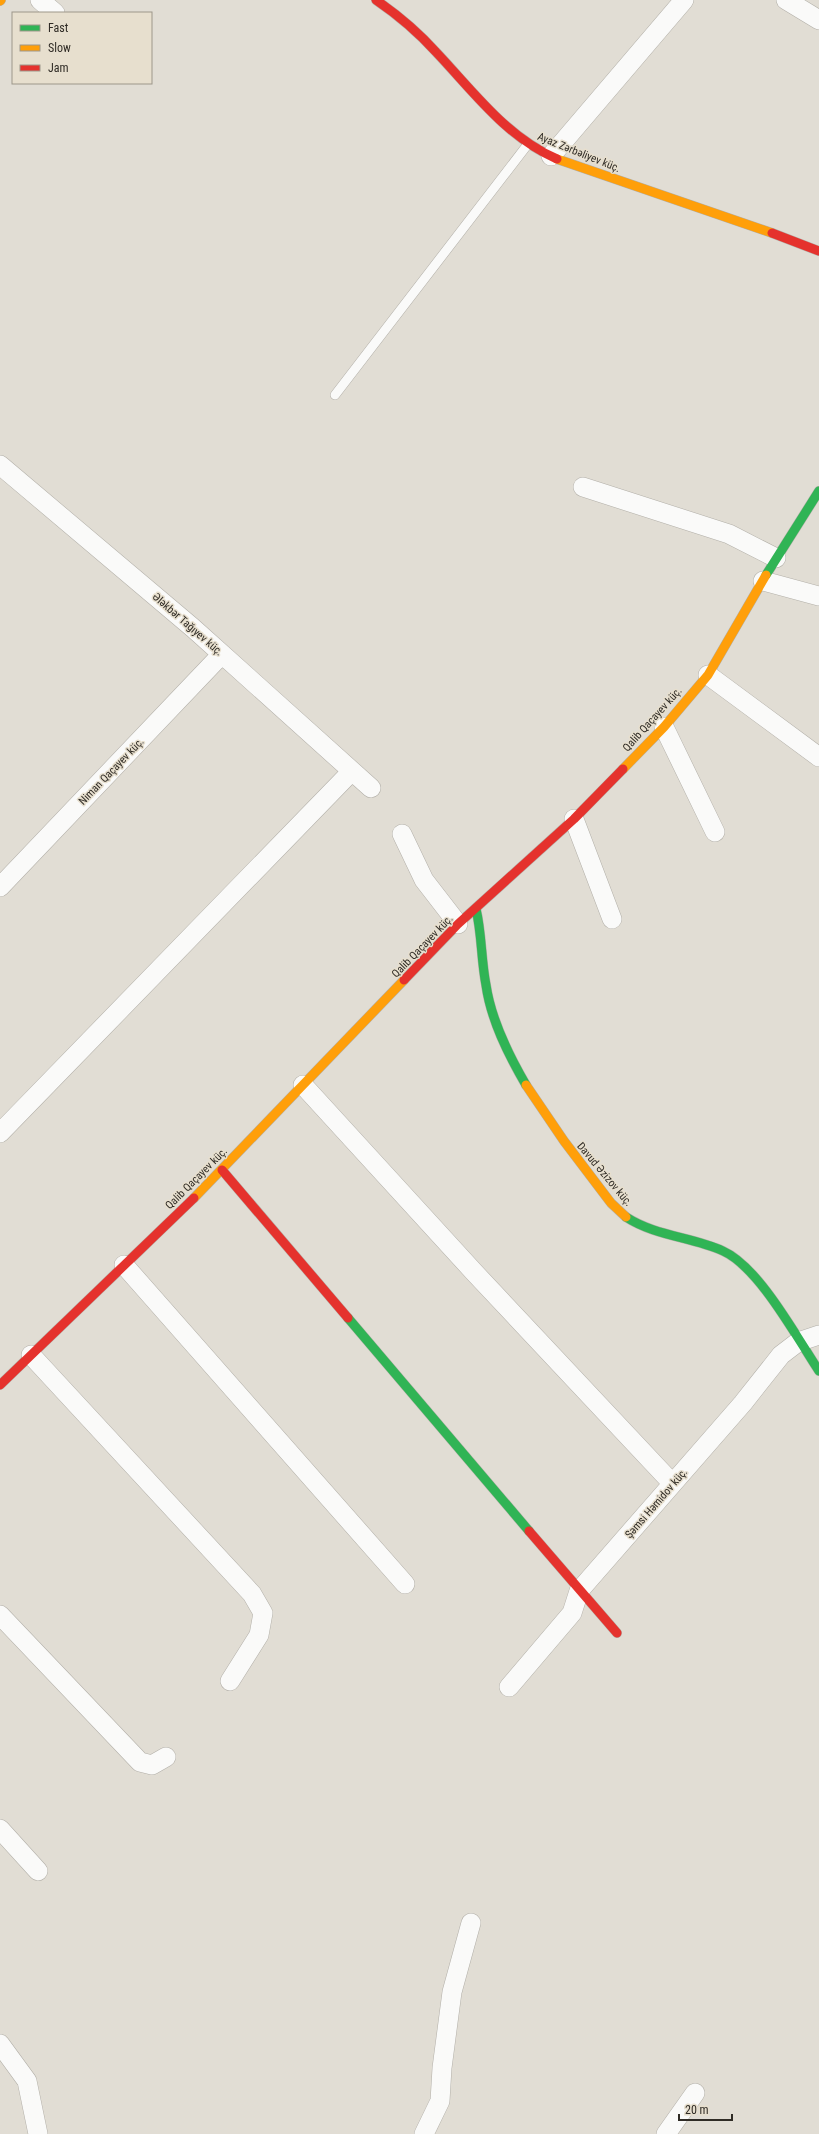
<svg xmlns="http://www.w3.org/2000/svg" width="819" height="2134" viewBox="0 0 819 2134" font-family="'Roboto Condensed',sans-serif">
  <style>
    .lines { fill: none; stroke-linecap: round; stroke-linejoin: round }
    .lane-casing { stroke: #b2afa8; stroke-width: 10 }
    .street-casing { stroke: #b2afa8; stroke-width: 20 }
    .fast-casing { stroke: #b2afa8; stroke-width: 10 }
    .slow-casing { stroke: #b2afa8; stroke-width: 10 }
    .jam-casing { stroke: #b2afa8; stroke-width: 10 }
    .lane { stroke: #fafaf9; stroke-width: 9 }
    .street { stroke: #fafaf9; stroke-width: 19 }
    .fast { stroke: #30b455; stroke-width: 9 }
    .slow { stroke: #ff9f0a; stroke-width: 9 }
    .jam { stroke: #e5322d; stroke-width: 9 }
    .labels { text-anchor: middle; stroke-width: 3; stroke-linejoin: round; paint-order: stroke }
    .street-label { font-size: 11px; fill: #2f2b25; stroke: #e7dfce }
  </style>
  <rect width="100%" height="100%" fill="#e1ddd4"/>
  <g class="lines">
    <!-- lane casing -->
    <g class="lane-casing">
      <path id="lane" d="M335,395L528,144"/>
    </g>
    <!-- street casing -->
    <g class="street-casing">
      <path id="street" d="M40,0L55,13
        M786,0L819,20
        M551,156L684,0
        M0,465L193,628L371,788
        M583,487L729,534L776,558
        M763,581L819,596
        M708,675L819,757
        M664,727L715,832
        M574,819L612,919
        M402,834L424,880L458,924
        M0,887L222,654
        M303,1085L473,1271L672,1483
        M0,1133L352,771
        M124,1265L405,1584
        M31,1355L252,1594L263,1613L259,1635L230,1681
        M0,1615L140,1762L152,1765L166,1757
        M509,1687L572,1613L579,1591L743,1403L781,1355L798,1342L819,1335
        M0,1829L38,1871
        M0,2044L27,2081L38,2134
        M424,2134L440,2101L442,2068L452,1992L471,1923
        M666,2134L695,2093"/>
    </g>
    <!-- fast casing -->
    <g class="fast-casing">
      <path id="fast" d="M766,575L819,491
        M476,909C482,934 481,960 486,985C491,1020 508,1054 526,1085
        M626,1217C655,1236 692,1237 723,1251C759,1267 797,1338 819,1371
        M348,1318L529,1531"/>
    </g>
    <!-- slow casing -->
    <g class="slow-casing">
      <path id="slow" d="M0,1L1,0
        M557,159L772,233
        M623,769L664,727L708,675L766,575
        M526,1085L564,1141L611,1203L626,1217
        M194,1198L404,980"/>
    </g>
    <!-- jam casing -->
    <g class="jam-casing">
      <path id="jam" d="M376,0C398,15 418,32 436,52C473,91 506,137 557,159
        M772,233L819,251
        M404,980L458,924L574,819L623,769
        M222,1170L348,1318
        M0,1385L194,1198
        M529,1531L617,1633"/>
    </g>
    <!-- lane -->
    <use href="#lane" class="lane"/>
    <!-- street -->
    <use href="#street" class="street"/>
    <!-- fast -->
    <use href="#fast" class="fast"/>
    <!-- slow -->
    <use href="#slow" class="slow"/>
    <!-- jam -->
    <use href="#jam" class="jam"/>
  </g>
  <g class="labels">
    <!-- street labels -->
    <g class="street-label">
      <text transform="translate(579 152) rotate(22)" y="4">Ayaz Zərbəliyev küç.</text>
      <text transform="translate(188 624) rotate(41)" y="4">Ələkbər Tağıyev küç.</text>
      <text transform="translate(652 719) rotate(-48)" y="4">Qalib Qaçayev küç.</text>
      <text transform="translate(111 771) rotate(-46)" y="4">Niman Qaçayev küç.</text>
      <text transform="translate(422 946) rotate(-46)" y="4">Qalib Qaçayev küç.</text>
      <text transform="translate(605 1174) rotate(50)" y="4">Davud Əzizov küç.</text>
      <text transform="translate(196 1178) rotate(-45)" y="4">Qalib Qaçayev küç.</text>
      <text transform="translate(656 1503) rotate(-49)" y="4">Şəmsi Həmidov küç.</text>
    </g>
  </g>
  <!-- legend -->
  <rect x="12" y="12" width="140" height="72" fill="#e7dfce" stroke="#9d978a"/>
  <rect x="20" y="25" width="20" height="6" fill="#30b455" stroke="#9d978a"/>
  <text x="48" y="32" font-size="12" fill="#2f2b25">Fast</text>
  <rect x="20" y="45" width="20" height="6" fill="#ff9f0a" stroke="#9d978a"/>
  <text x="48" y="52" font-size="12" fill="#2f2b25">Slow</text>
  <rect x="20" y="65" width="20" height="6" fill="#e5322d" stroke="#9d978a"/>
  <text x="48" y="72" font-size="12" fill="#2f2b25">Jam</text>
  <!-- scale -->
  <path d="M679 2114v6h53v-6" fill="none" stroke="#2f2b25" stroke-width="2"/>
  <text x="685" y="2114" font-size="12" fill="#2f2b25" stroke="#e7dfce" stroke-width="3" paint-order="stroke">20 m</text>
</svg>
